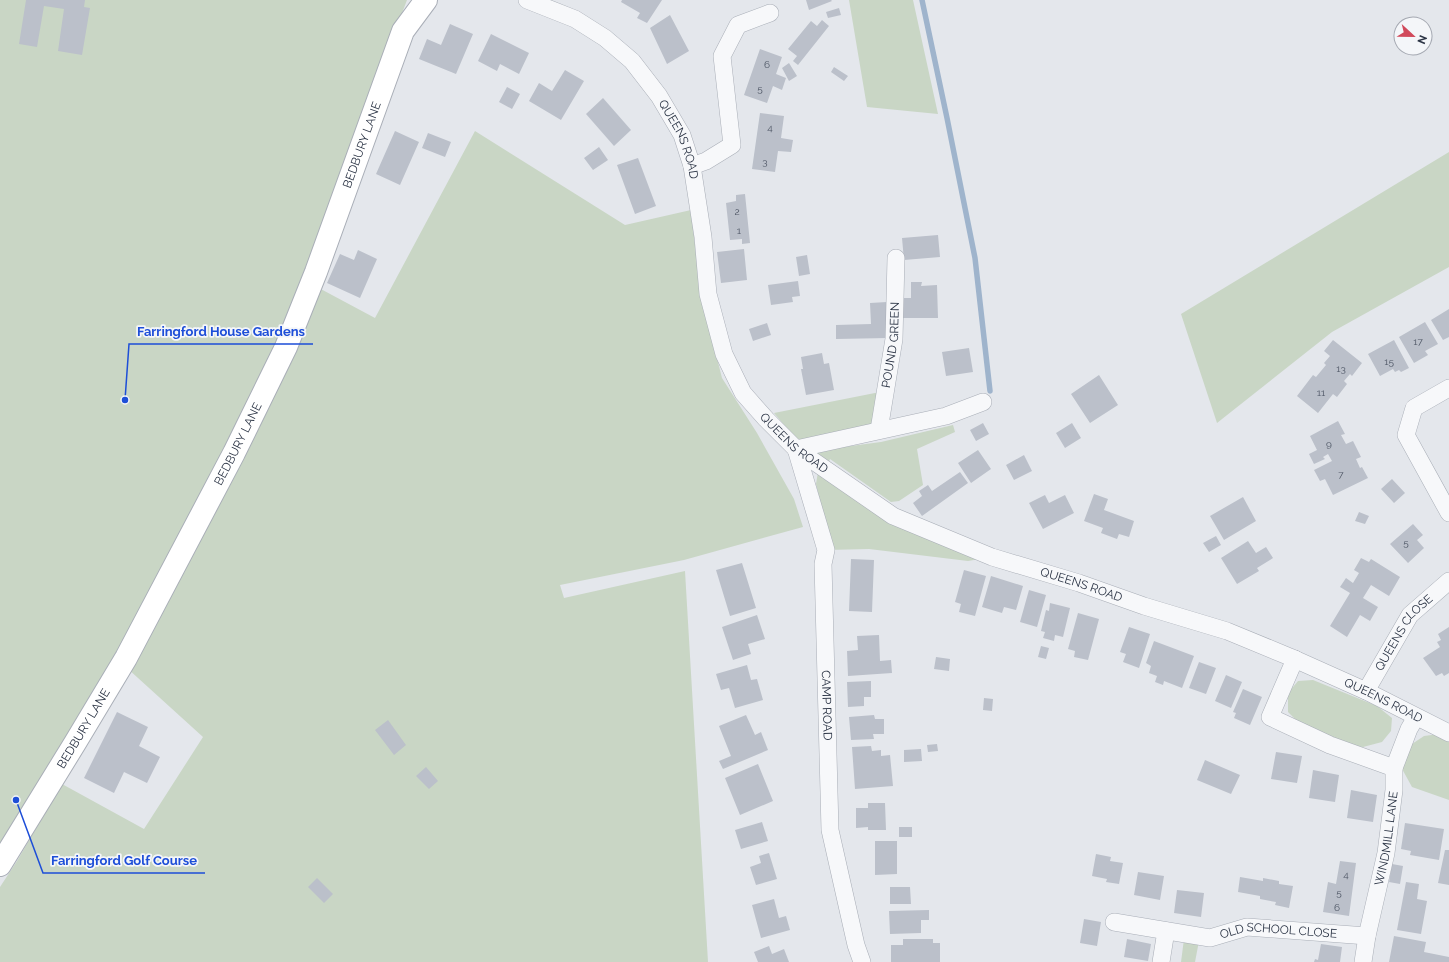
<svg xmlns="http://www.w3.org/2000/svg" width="1449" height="962" viewBox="0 0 1449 962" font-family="Raleway,sans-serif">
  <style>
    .green { fill: #c9d6c5 }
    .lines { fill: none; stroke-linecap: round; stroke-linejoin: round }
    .stream { stroke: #9fb4cc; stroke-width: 5.5 }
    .building { fill: #bbc0ca }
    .street-casing { stroke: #a9aeb7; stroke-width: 18 }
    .secondary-casing { stroke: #a9aeb7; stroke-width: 24 }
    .street { stroke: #f7f8fa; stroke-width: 17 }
    .secondary { stroke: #fff; stroke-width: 22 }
    .labels { text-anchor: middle; stroke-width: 3.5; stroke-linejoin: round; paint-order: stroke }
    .number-label { font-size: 10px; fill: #4f5766 }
    .street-label { font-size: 12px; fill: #2b3445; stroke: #f4f6f9 }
    .leader { fill: none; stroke: #1d4ed8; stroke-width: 1.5 }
    .callout-dot { fill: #1d4ed8; stroke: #f4f6f9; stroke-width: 1.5 }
    .callout-label { font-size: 13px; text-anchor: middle; font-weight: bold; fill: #1d4ed8; stroke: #f4f6f9; stroke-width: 3.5; stroke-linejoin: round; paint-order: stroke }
  </style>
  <rect width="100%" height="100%" fill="#e4e7ec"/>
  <!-- green -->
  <path class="green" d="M0,0H407L301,280L280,343L121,654L0,852Z
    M849,0H913L938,114L867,107Z
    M475,131L625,225L691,210L701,295L722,378L757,433L794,499L803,527L684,560L560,585L564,598L685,571L708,962H0V887L17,861L62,784L144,829L203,737L127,668L317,287L375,318Z
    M1449,152V267L1332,332L1217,423L1181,314Z
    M880,392L877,423L836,448L881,442L953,425L955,432L917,449L923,485L899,501L891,502L830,459L822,478L831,480L992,557L968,561L869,549L826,550L829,538L816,484L819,466L774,413Z
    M1313,680L1377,706L1392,718L1391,731L1382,742L1363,747L1340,744L1304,728L1288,712V693L1298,681Z
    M1439,734L1449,739V800L1412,787L1401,767L1406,748L1424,736Z
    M1184,939L1199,941L1195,962H1181Z"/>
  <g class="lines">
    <!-- stream -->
    <path class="stream" d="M922,0L947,118L975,258L990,391"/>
  </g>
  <!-- building -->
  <path class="building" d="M26,0H85L84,7L90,8L82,55L58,51L64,9L44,6L37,47L19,44Z
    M622,0H662L647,23L637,18L640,13L621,2Z
    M806,0H831L832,1L809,10Z
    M839,8L841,15L828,18L826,12Z
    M670,15L689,51L667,64L650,28Z
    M822,20L829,26L798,65L793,61L797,56L788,49L811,21L817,26Z
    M450,24L473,34L456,74L419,59L427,39L441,45Z
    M491,34L529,53L519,74L500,64L497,71L478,61Z
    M760,49L782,57L776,74L786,78L782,90L773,86L767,103L744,95Z
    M789,63L797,76L789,81L782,68Z
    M834,67L848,76L844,81L831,72Z
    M565,70L584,81L561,120L529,101L539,83L552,91Z
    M507,87L520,94L512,109L499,102Z
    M603,98L631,130L614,146L586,114Z
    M760,113L784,116L781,138L793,140L791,152L778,151L775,172L752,169Z
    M395,131L419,142L400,185L376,174Z
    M428,133L451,142L445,157L422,148Z
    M599,147L608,160L593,170L584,158Z
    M638,158L656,206L635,214L617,165Z
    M745,194L750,243L742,244V239L730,240L726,203L736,201V195Z
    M938,235L940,257L904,260L902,238Z
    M744,249L747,280L721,283L717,252Z
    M358,250L377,259L360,298L327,283L340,254L354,260Z
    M807,255L810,274L799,276L796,257Z
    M798,281L800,296L792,297L793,302L771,305L768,285Z
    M911,282H922L921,286L937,285L938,318H902V298H911Z
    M887,302L888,338L836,339V325L871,324L870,303Z
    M1449,309V337L1443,340L1431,320Z
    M1425,322L1438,344L1425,351L1428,355L1414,363L1399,337Z
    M767,323L771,335L753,341L749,329Z
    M1333,340L1362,363L1352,376L1350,374L1344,381L1347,384L1337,397L1333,394L1318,413L1297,396L1313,375L1316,377L1326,365L1324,363L1330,356L1324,351Z
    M1394,340L1409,368L1401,372L1399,370L1395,372L1393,369L1380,376L1368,354Z
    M969,348L973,372L946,376L942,352Z
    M822,353L824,364L829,363L834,390L806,395L801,369H803L801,357Z
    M1099,375L1118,405L1090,423L1071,394Z
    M1338,421L1345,434L1341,435L1346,444L1353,441L1361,457L1356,459L1360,468L1362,467L1368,478L1333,495L1325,479L1320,481L1314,470L1332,461L1328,454L1323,457L1325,459L1314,464L1309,454L1317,450L1310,436Z
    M983,423L989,434L976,441L970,430Z
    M1072,423L1081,438L1065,448L1056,433Z
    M978,450L991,469L971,483L958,463Z
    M1024,455L1032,471L1014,480L1006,465Z
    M960,472L968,483L922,516L913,503L922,496L919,491L928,485L932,491Z
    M1392,479L1405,493L1394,503L1381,489Z
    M1094,494L1108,499L1104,510L1134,521L1129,537L1119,534L1117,539L1101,533L1103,528L1084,521Z
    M1045,495L1049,503L1065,495L1074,513L1043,529L1029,503Z
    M1243,497L1256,521L1224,540L1210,516Z
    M1359,512L1369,516L1365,524L1355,521Z
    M1413,524L1423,535L1417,540L1424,548L1408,563L1390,544Z
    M1216,536L1221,545L1209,552L1203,543Z
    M1248,541L1256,553L1266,547L1273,558L1257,568L1259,571L1237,584L1221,558Z
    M1361,558L1369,562L1371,559L1400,577L1389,596L1371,585L1363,598L1378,607L1370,621L1360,615L1347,637L1330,626L1350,593L1340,587L1346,578L1353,583L1359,573L1354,570Z
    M851,559L874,560L872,612L849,611Z
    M742,563L756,608L730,616L716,570Z
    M964,570L986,576L975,616L959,612L961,604L955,602Z
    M991,576L1023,586L1016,610L1004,607L1002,613L982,607Z
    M1029,590L1046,595L1037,627L1020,622Z
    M1050,603L1070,608L1063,637L1055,635L1054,641L1043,638L1045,632L1041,631L1046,610L1049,611Z
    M1078,613L1099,619L1088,660L1074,657L1075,651L1068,649Z
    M757,615L765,639L748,644L751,654L733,660L722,627Z
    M1129,627L1150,634L1139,668L1123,662L1126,654L1120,652Z
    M1449,627V673L1444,676L1442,673L1436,676L1423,658L1440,647L1437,642L1441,640L1438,634Z
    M879,635L880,661L891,660L892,673L848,676L847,651L858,650L857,636Z
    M1154,641L1194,656L1182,688L1164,681L1163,685L1155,682L1157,676L1149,673L1151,666L1146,663Z
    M1041,646L1049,648L1046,659L1038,657Z
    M936,657L950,659L949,671L934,669Z
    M1199,662L1216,668L1206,694L1189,688Z
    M747,665L751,680L757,679L763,700L735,708L729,688L721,690L716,674Z
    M1226,675L1242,682L1231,708L1215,701Z
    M871,681V697H864V706L848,707L847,682Z
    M1243,689L1262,697L1250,725L1234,718L1236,713L1233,712Z
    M984,698L993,699L992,711L983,710Z
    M117,712L148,727L139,746L160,757L147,783L124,772L114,793L84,778Z
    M746,715L755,735L761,732L768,750L723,769L719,761L731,756L719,726Z
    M874,715L875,719H884V734H873L874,739L851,740L849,717Z
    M388,720L406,745L394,755L375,730Z
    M937,744L938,751L928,752L927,745Z
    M871,746L872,751L881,750V756L890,755L893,786L855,789L852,747Z
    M921,749L922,761L904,762V750Z
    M1276,752L1302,756L1297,783L1271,779Z
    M1205,760L1240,775L1231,794L1197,780Z
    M758,764L773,801L740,815L725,778Z
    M426,767L438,781L429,789L416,776Z
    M1313,770L1339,775L1335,802L1309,798Z
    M1351,790L1377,795L1373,822L1347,818Z
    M868,803H885L886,830H868V827L856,828V808H868Z
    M762,822L768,841L741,849L735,830Z
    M1405,823L1444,829L1439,860L1410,855L1411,851L1401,849Z
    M899,827H912V837H899Z
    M875,841H897V874L875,875Z
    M1445,850H1449V885L1438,883Z
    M769,853L777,879L756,885L750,867L761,863L759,856Z
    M1096,854L1111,857L1110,861L1123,863L1119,884L1106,882L1107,879L1092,876Z
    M1340,861L1356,863L1349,916L1323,912L1328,882L1336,884Z
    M1392,864L1403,866L1400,884L1389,882Z
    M1138,872L1164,876L1160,900L1134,895Z
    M1240,877L1263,881V878L1279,881V884L1293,886L1289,908L1275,905L1276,902L1260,899V896L1238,892Z
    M317,878L333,894L324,903L308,887Z
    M1406,882L1419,884L1417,899L1427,901L1421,934L1397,930Z
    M890,887H910L911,904H890Z
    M1177,890L1204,893L1201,917L1174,913Z
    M774,899L779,918L786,916L790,930L761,938L752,905Z
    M929,910V920H921V933L890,934L889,911Z
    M1084,919L1101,922L1097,946L1080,943Z
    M1394,936L1426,942L1424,952L1449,957V962H1389Z
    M903,939H933V943H940V962H891V945H903Z
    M1127,939L1151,944L1148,961L1124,957Z
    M1321,944L1342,947L1340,962H1314L1315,959L1318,960Z
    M769,946L772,954L784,949L789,962H758L754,952Z"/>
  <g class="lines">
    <!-- street casing -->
    <g class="street-casing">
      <g id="street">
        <path id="s1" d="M527,0L575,19L605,38L632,61L659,96L682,135L692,166L703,237L708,294L724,354L743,393L766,419L796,449L893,516L992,557L1079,583L1144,606L1227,631L1290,657L1366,691L1449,733"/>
        <path d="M692,166L706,161L732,145L722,56L738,25L770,13"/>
        <path d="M1449,388L1414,408L1406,435L1449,513"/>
        <path id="s2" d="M879,430L894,339L896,258"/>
        <path id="s3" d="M796,449L826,550L823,564L830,830L856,945L862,962"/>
        <path d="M796,449L946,416L983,402"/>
        <path d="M1295,659L1270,717L1330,745L1394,768"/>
        <path id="s4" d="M1366,691L1410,615L1449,581"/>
        <path id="s5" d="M1114,922L1210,938L1247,927L1367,936"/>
        <path d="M1161,962L1166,931"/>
        <path id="s6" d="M1363,962L1367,936L1386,853L1394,790V768L1409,729L1416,717"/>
      </g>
    </g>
    <!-- secondary casing -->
    <g class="secondary-casing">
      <g id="secondary">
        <path id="s7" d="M0,865L75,743L126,658L234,453L286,347L316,272L403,31L426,0"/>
      </g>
    </g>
    <!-- street -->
    <use href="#street" class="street"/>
    <!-- secondary -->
    <use href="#secondary" class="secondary"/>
  </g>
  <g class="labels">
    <!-- number labels -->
    <g class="number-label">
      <text x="767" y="68">6</text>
      <text x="760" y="92">5</text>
      <text x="770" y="131">4</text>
      <text x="765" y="165">3</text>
      <text x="737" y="215">2</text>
      <text x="739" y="234">1</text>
      <text x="1418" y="345">17</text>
      <text x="1389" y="365">15</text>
      <text x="1341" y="372">13</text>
      <text x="1321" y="396">11</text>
      <text x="1329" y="447">9</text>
      <text x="1341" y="478">7</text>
      <text x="1406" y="546">5</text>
      <text x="1346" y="878">4</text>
      <text x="1339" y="896">5</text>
      <text x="1337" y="911">6</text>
    </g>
    <!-- street labels -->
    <g class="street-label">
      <text dy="4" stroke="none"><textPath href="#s1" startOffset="215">QUEENS ROAD</textPath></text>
      <text dy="4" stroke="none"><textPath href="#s7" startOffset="808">BEDBURY LANE</textPath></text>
      <text dy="4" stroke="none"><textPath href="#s2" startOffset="86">POUND GREEN</textPath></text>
      <text dy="4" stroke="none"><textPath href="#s1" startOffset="551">QUEENS ROAD</textPath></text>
      <text dy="4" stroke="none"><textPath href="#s7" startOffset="484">BEDBURY LANE</textPath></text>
      <text dy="4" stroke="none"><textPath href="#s1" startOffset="875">QUEENS ROAD</textPath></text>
      <text dy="4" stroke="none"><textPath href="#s4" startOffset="70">QUEENS CLOSE</textPath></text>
      <text dy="4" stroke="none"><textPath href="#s1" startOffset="1199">QUEENS ROAD</textPath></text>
      <text dy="4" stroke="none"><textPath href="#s3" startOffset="261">CAMP ROAD</textPath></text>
      <text dy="4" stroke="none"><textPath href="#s7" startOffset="160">BEDBURY LANE</textPath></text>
      <text dy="4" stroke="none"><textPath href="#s6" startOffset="126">WINDMILL LANE</textPath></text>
      <text dy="4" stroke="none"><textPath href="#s5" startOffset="167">OLD SCHOOL CLOSE</textPath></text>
    </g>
  </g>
  <!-- callouts -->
  <path class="leader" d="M125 400L129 344H313M16 800L43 873H205"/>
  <g class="callout-dot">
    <circle cx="125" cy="400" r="4"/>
    <circle cx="16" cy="800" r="4"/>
  </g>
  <g class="callout-label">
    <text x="221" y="336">Farringford House Gardens</text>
    <text x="124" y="865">Farringford Golf Course</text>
  </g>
  <!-- north arrow -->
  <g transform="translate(1413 36) rotate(112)"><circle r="19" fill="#f4f6f9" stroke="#a4a8b1"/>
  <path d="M0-3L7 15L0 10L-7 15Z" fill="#d1495b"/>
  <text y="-6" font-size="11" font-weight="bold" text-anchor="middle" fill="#2b3445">N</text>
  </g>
</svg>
